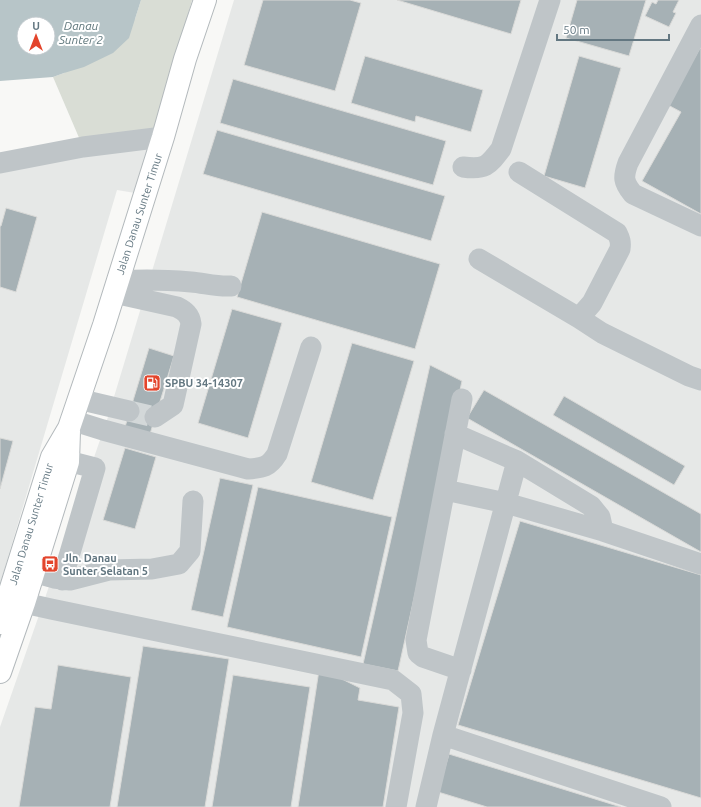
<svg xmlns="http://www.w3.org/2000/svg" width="701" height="807" viewBox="0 0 701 807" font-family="Ubuntu,sans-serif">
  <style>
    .built { fill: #e6e8e7 }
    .green { fill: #d9ddd5 }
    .water { fill: #b7c5c8; fill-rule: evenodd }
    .building { fill: #a6b1b5; stroke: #dadad8 }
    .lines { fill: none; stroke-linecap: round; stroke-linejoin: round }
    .minor-tunnel { stroke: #d3d8d9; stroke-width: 21; stroke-dasharray: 21 10; stroke-linecap: butt }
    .major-casing { stroke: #b3b9bc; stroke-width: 24 }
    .minor { stroke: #bfc5c8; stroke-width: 21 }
    .major { stroke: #fff; stroke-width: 22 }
    .labels { text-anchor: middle; stroke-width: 4; stroke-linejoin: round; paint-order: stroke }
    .street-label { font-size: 11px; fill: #637781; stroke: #fff }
    .poi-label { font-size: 11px; font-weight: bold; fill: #637781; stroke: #fff; text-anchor: start }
    .water-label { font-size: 12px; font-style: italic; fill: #5e767b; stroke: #fff }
  </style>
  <rect width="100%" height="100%" fill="#f8f8f6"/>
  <!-- built -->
  <path class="built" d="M234,0H701V807H0V727L107,420Z
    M153,138L135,193L117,190L0,584V165Z"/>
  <!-- green -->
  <path class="green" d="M141,0H192L153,138L83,147L53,77L64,73L135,19Z"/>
  <!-- water -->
  <path class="water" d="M0,0H141L129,38L113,53L84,67L64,73L53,77L0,81ZM24,24H48V48H24Z"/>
  <!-- building -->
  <path class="building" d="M263,0H350L361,3L335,91L244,65Z
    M397,0H521L511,34Z
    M577,0H646L629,56L566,38Z
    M658,0H679L673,12L676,13L669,27L645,16L652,2L656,4Z
    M700,48L701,49V214L642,181L681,112L668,105Z
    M365,56L483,90L471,132L416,116L415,122L351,103Z
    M579,56L621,68L585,188L544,176Z
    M233,79L446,141L433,185L220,123Z
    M217,130L445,196L431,241L203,174Z
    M6,208L37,217L16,292L0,287V226H1Z
    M262,212L440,264L415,349L237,297Z
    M232,309L282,323L248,438L198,423Z
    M352,343L414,361L373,500L311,482Z
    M149,348L174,356L150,434L125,427Z
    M430,365L462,381L398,671L363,664Z
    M484,390L701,514V552L467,418Z
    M564,396L685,466L674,485L553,415Z
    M0,438L13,441L0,489Z
    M125,448L156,457L135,529L103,520Z
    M220,478L253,485L223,617L191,610Z
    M258,487L392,517L361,657L227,627Z
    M520,521L701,575V798L458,725Z
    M143,646L229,659L205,807H117Z
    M58,665L131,677L110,807H19L35,707L51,709Z
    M319,670L332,674L360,688L358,700L399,707L383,807H298Z
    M233,675L310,687L291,807H212Z
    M449,754L621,807H487L438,792Z"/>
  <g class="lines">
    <!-- minor-tunnel -->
    <path class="minor-tunnel" d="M129,411L155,417"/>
    <!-- major casing -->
    <g class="major-casing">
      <path id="major" d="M0,623L52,457L69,428L104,325L163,137L185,59L205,0
        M0,672L24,603L68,462L69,431"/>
    </g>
    <!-- minor -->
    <path class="minor" d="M701,25L628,163C623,177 623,182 633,194L701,226
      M0,163L83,147L163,137
      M463,167C485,170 488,166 501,149L550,0
      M519,172L617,233C620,239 621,242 620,249L592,303L579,318
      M479,259L579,318L602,333L689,376L701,380
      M118,279L122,281C146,279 166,280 191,282C204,283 217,287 231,286
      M114,293L177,307C185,311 190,315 191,324L173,405L155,417
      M79,398L82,400L129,411
      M71,420L103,430L248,469C263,468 269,467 277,454L311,347
      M455,434L517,461L443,735L661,807
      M52,457L95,468L62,580
      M517,461L591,506L600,517L603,531
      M445,490L506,503L603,531L701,564
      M18,568L54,578L70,580L109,570L152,569L179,564L190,551L193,501
      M9,597L24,603L51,609L393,680L411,694L413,713L396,807
      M461,670L423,657L418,653L416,640L462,399
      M426,807L443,735"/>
    <!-- major -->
    <use href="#major" class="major"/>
  </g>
  <!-- icons -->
  <defs>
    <g id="fuel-square" transform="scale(0.9)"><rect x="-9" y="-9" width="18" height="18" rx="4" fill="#e3442b" stroke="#fff"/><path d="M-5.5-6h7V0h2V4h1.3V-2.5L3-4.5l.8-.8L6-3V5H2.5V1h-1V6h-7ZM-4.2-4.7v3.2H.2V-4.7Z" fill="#fff"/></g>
    <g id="bus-square" transform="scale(0.9)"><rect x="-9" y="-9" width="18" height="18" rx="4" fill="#e3442b" stroke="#fff"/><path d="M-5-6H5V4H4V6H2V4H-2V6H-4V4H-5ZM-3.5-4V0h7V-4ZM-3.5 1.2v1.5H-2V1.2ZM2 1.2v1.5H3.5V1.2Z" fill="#fff"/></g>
  </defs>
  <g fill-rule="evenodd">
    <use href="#fuel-square" x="152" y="383"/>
    <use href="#bus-square" x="50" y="564"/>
  </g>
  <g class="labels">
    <!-- street labels -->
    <g class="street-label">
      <text transform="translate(139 214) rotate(-72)" y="4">Jalan Danau Sunter Timur</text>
      <text transform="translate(31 524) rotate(-73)" y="4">Jalan Danau Sunter Timur</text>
    </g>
    <!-- poi labels -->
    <g class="poi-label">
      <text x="165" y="387">SPBU 34-14307</text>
      <text x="63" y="562">Jln. Danau<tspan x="63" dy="13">Sunter Selatan 5</tspan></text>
    </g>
    <!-- water labels -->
    <g class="water-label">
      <text x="81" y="30">Danau<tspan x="81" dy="14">Sunter 2</tspan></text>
    </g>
  </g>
  <!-- north arrow -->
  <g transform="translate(36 36)"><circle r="19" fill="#ffffff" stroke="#c1c9cd"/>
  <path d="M0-3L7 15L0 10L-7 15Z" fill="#e3442b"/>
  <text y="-6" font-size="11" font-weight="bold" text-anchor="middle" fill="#637781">U</text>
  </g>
  <!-- scale -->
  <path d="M557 34v6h112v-6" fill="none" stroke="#637781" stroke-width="2"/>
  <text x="563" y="34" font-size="12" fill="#637781" stroke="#ffffff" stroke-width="3" paint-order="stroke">50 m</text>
</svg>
